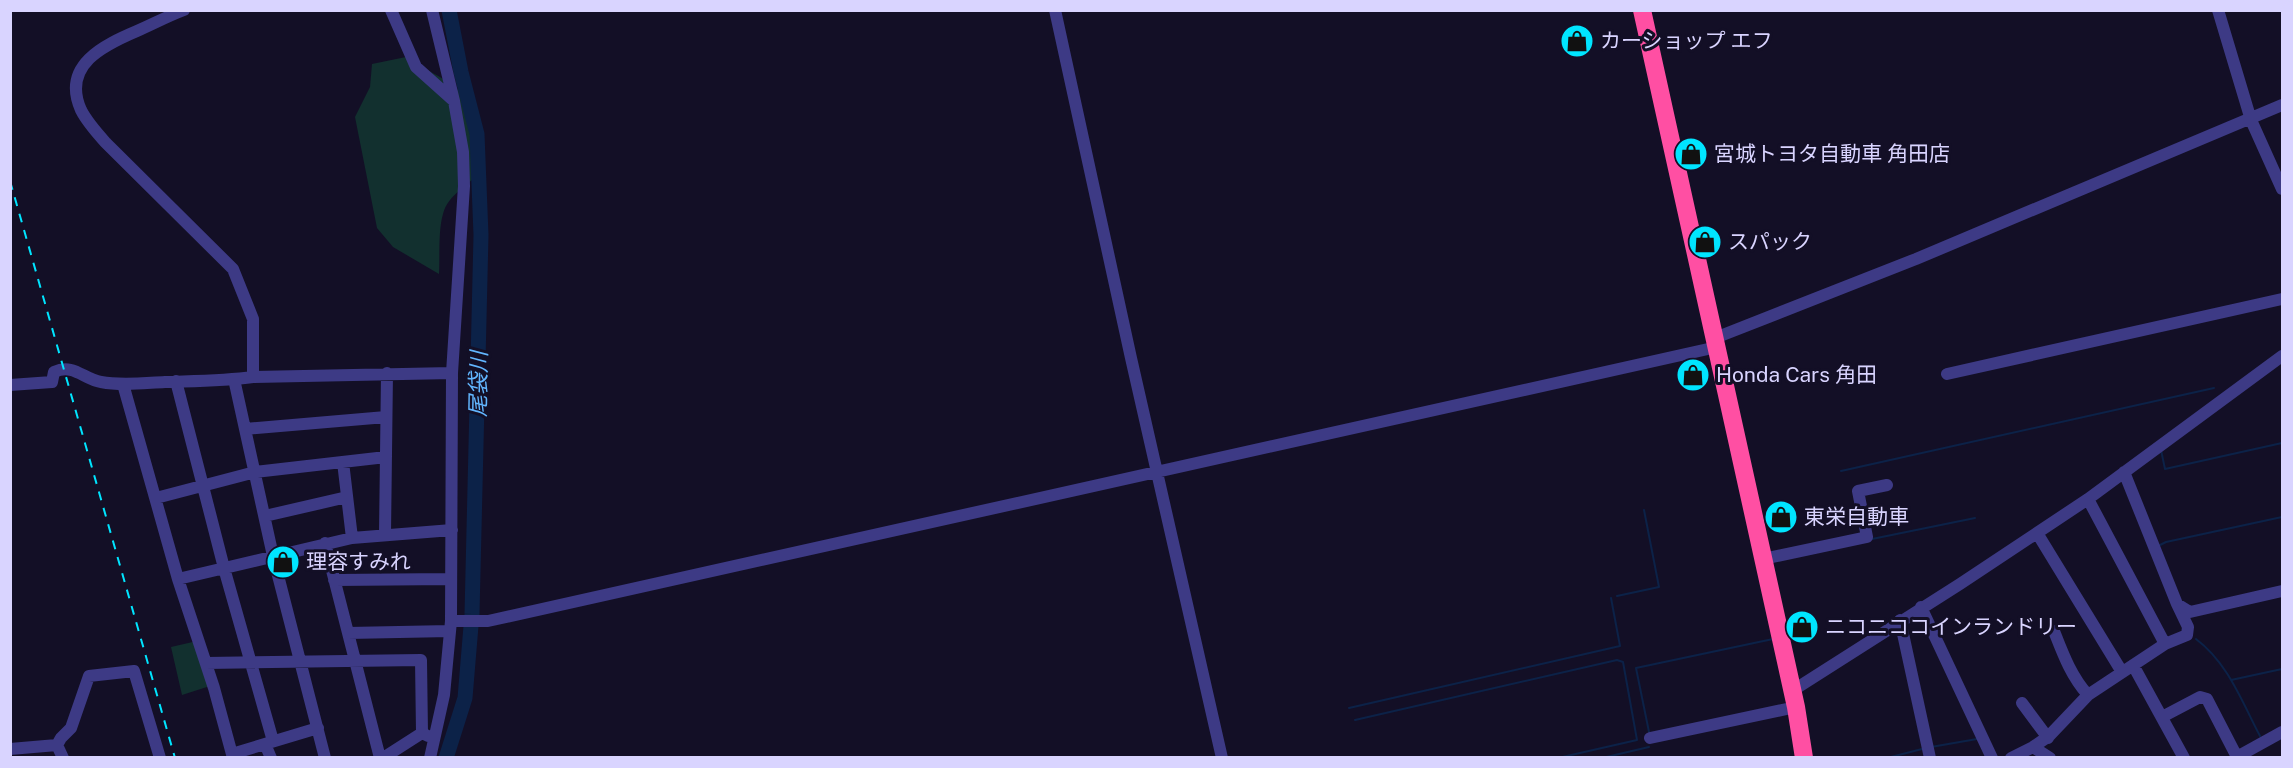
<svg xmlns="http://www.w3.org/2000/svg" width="2293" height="768" viewBox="0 0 2293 768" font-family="'Public Sans','Noto Sans JP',sans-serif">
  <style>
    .green { fill: #12302f }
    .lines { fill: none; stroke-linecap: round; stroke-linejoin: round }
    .stream { stroke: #0c2248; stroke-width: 2 }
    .river { stroke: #0c2248; stroke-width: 15 }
    .minor { stroke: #3d3a85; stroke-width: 12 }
    .highway { stroke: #ff4fa3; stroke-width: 18 }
    .rail { stroke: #00e5ff; stroke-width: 2; stroke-dasharray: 9 8; stroke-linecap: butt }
    .labels { text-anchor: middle; stroke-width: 6; stroke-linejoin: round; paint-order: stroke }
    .poi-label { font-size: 21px; fill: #d9d4ff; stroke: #130f26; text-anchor: start }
    .water-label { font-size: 22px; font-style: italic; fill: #62b6ff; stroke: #130f26 }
  </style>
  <rect width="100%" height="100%" fill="#130f26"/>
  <!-- green -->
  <path class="green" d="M406,57C421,68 444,77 457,89C477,107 494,148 478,173C469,186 448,194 443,214C438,231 440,256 439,274L393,247L377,228L355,117L370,87L372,64Z
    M197,641L210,686L182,695L171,647Z"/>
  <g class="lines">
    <!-- stream -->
    <path class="stream" d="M2161,450L2165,469L2282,443
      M1841,471L2214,388
      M1872,539L1975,518
      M2158,546L2166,542L2282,517
      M1617,596L1659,587L1644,510
      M2196,639C2228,663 2242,702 2260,736
      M2231,680L2282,669
      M1349,708L1620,646L1611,598
      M1355,720L1617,660L1623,662L1637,740L1558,758
      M1649,732L1636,668L1773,639
      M1931,747L1977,739
      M1602,758L1649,747
      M1887,758L1922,749"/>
    <!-- river -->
    <path class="river" d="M446,758L465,698L472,614L481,235L477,134L461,72L449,10"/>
    <!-- minor -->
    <path class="minor" d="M184,10C168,16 153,24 137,31C104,45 61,65 81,110C87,122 97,133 106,143L233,269L253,319V377
      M391,10L416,67L454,101
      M1055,10L1131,358L1222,758
      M2218,10L2251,120L2282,189
      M1715,338L1916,259L2282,105
      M1947,374L2282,299
      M234,379L273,556L325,758
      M176,381L224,568L273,741
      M123,384L178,579L214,688L233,758
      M10,385L52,382L54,372C74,363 83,379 101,382C122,386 144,383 165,382C194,381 224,381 253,377L452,373
      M245,429L386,417
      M343,462L352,538
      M2124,472L2177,604L2190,612L2282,591
      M156,498L255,472L386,457
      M2088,499L2165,644
      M265,516L347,497
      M2037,533L2122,672
      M385,534L387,373
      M325,543L380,758
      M1763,559L1867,537L1858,491L1887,485
      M178,579L352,538L452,530
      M334,580L451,579
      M1921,607L1992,758
      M1900,620L1930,758
      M451,621H488L1717,347
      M2054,631C2063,654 2071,676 2088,695
      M348,633L450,631
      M206,663L421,660L422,733
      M2133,665L2184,758
      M1792,691L1960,584L2088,499L2282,356
      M2022,703L2048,738
      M2162,717L2200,697L2207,699L2237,757
      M1650,738L1796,707
      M265,744L271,758
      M57,745L61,738L71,728L89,676L134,671L160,758
      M57,745L63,758
      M2033,747L2050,758
      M10,749L57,745
      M232,754L318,728
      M383,758L422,733L428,736
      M430,758L444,695L451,621L452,373L464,186L463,152L454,101L432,10
      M2011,758L2033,747L2049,736L2088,695L2165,644L2187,635L2188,627L2177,604
      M2235,758L2282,732"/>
    <!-- highway -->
    <path class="highway" d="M1642,10L1796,707L1804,758"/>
    <!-- rail -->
    <path class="rail" d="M10,181L175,758"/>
  </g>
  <!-- icons -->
  <defs>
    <g id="shop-disc" transform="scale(1.725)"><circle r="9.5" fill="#00e5ff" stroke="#130f26"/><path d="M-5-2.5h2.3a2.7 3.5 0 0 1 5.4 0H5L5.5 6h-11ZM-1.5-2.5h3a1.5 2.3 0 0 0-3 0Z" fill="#111"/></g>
  </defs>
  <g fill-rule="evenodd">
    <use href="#shop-disc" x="1577" y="41"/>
    <use href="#shop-disc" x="1691" y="154"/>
    <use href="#shop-disc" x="1705" y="242"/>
    <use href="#shop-disc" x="1693" y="375"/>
    <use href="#shop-disc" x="1781" y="517"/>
    <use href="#shop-disc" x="283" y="562"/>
    <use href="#shop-disc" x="1802" y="627"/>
  </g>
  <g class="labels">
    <!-- poi labels -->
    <g class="poi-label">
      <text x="1600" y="48">カーショップ エフ</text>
      <text x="1714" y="161">宮城トヨタ自動車 角田店</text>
      <text x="1728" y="249">スパック</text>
      <text x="1716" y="382">Honda Cars 角田</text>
      <text x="1804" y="524">東栄自動車</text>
      <text x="306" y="569">理容すみれ</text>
      <text x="1825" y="634">ニコニココインランドリー</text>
    </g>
    <!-- water labels -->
    <g class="water-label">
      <text transform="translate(478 384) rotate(-89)" y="8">尾袋川</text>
    </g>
  </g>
  <!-- border -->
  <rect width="2293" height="768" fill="none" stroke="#d9d4ff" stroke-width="24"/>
</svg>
